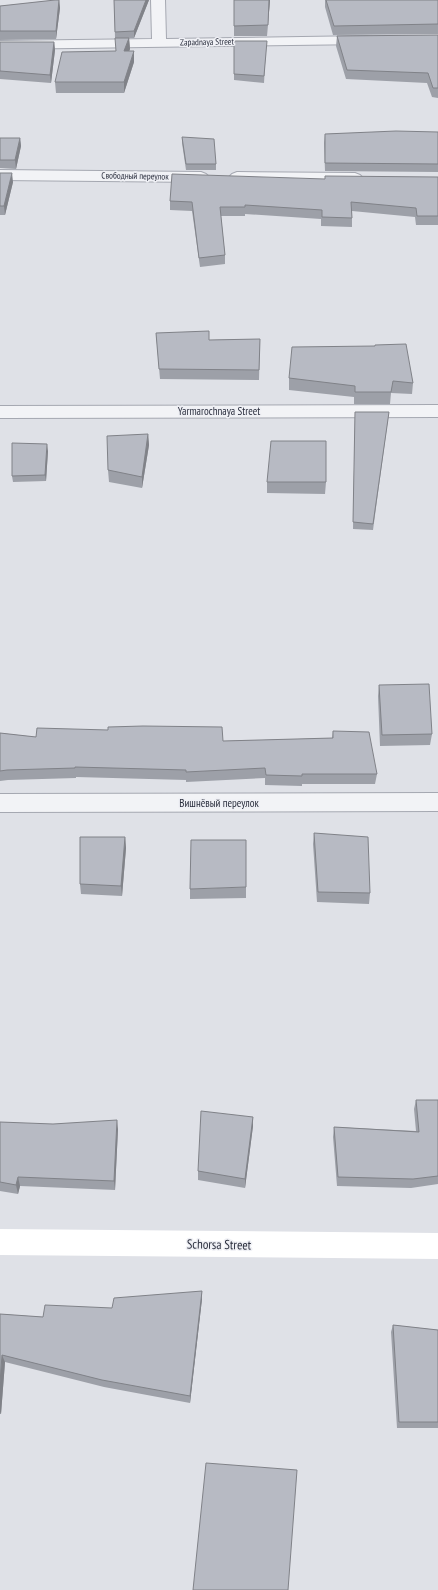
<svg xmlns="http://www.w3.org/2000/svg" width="438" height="1590" viewBox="0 0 438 1590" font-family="'PT Sans Narrow',sans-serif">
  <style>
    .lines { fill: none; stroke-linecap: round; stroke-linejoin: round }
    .street-casing { stroke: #a5a8b1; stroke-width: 2 }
    .street { fill: #f2f3f6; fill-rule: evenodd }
    .secondary { fill: #fff; fill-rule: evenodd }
    .wall { fill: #9da0a8 }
    .shaded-wall { fill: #808288 }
    .building { fill: #b7bac3; stroke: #808288 }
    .labels { text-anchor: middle; stroke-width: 3; stroke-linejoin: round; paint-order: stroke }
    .far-street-label { font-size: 9px; fill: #2a2e3d; stroke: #eff0f5 }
    .street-label { font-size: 11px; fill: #2a2e3d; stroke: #eff0f5 }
    .near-street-label { font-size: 13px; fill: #2a2e3d; stroke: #eff0f5 }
  </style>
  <rect width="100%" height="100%" fill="#dfe1e7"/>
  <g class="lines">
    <!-- street casing -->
    <g class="street-casing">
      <path id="street" d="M151,0H165L166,39L367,36L372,37L374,40L372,43L367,44L0,49V41L152,39Z
        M0,170L201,172L206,174L209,177L206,180L201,182L0,180Z
        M237,172L355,173L360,175L363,178L360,181L355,183L237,182L232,180L229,177L232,174Z
        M438,405V417L0,418V406Z
        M438,793V811L0,812V794Z"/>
    </g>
    <!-- street -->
    <use href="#street" class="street"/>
    <!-- secondary -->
    <path class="secondary" d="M0,1229L438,1233V1259L0,1255Z"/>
  </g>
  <!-- wall -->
  <path class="wall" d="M59,0L60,8L56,39L0,40V6Z
    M114,0H149L134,38H115Z
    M234,0H270L267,36H234Z
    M325,0H438V34L333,35L325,7Z
    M438,35V98L432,97L427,83L346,79L336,46L337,36Z
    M129,38L130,49L129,51H134V62L124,93H56L55,82L116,51Z
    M234,41L266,47L264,83L234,80Z
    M0,42H54L55,50L51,83L0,79Z
    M438,132V172L325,171L324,143L325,134Z
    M182,137L216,164V170H186L182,143Z
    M0,138H20L21,146L16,169L0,168Z
    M0,173L13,182L5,215H0Z
    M438,177V225H416L415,217L352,211V227L321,226V219L245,214V216H221L225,255V264L200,267L192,211L170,210V201L325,179Z
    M156,333L209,340L260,339L259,380L160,379Z
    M375,345L413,383L412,394L391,393L390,404H354V397L289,390V378L375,346Z
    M355,412H389L373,530L353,529Z
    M148,434L149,445L142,488L109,482L108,470Z
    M48,451L46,481L13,482L12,476Z
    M267,482H326L325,494L267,493Z
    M379,685L432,734L430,745L380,746L378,696Z
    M333,731L377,774L375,784H302V786L265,785V778L186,782V780L76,777V778L8,780L0,781V733L36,737L223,741L332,738Z
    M314,833L370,893L369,904L317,902L313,844Z
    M125,837L126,848L122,896L81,894L80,884Z
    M246,887V898L190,899V889Z
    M416,1100H438V1184L411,1188L337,1186L333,1137L334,1127L416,1131L414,1109Z
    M253,1117V1126L245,1188L198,1180V1171Z
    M0,1122L118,1129L115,1190L20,1186L18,1194L0,1191Z
    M202,1291V1299L190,1403L104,1387L5,1362L1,1414H0V1314L43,1317L112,1308Z
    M393,1325L438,1330V1428H397L391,1332Z"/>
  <!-- shaded-wall -->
  <path class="shaded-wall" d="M59,0L60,8L56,39V31Z
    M146,0H149L134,38V31Z
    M269,0H270L267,36L268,25Z
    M129,38L130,49L125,62L124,51Z
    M54,42L55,50L51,83L50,75Z
    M134,51V62L124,93V82Z
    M20,138L21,146L16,169L15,160Z
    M12,173L13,182L5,215L4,206Z
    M148,434L149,445L142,488V477Z
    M47,444L48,451L46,481L45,475Z
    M125,837L126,848L122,896L121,886Z
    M253,1117V1126L245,1188V1179Z
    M117,1120L118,1129L115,1190L114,1181Z
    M18,1177L20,1186L18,1194L16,1185Z
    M202,1291V1299L190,1403V1396Z
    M2,1355L5,1362L1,1414L0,1412V1383Z"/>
  <!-- building -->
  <path class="building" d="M55,0H59L56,31H0V6Z
    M114,0H146L134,31L115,32Z
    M234,0H269L268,25L234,26Z
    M326,0H438V24L334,26Z
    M438,35V88H433L428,73L347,70L337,36Z
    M115,38H129L124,51H134L124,82H55L62,52L116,51Z
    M234,41H267L264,76L234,74Z
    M0,42H54L50,75L0,71Z
    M396,131L438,132V164L325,163V134Z
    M182,137L214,139L216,164H186Z
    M0,138H20L15,160H0Z
    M0,173H12L4,206H0Z
    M172,174L325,179V176L438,177V216H417L416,208L351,202L352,218L322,217V210L245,205V207H220L225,255L199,258L192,202L170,201Z
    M209,331V340L260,339L259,370L159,369L156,333Z
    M406,344L413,383L393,381L391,392H355V386L289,378L292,347L375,346V345Z
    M355,412H389L373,524L353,522Z
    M148,434L142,477L108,470L107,436Z
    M271,441H326V482H267Z
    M12,443L47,444L45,475L12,476Z
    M429,684L432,734L382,735L379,685Z
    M143,726L222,727L223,741L333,738V731L369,732L377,774H302V776L266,775L265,768L186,772V770L75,767V768L7,770L0,771V733L36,737L37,728L108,730V727Z
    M314,833L368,837L370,893L318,892Z
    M80,837H125L121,886L80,884Z
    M191,840H246V887L190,889Z
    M416,1100H438V1176L413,1179L338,1177L334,1127L419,1132Z
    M201,1111L253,1117L245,1179L198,1171Z
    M117,1120L114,1181L18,1177L16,1185L0,1182V1122L53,1124Z
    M202,1291L190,1396L102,1380L2,1355L0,1383V1314L43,1317L45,1305L112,1308L114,1298Z
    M393,1325L438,1330V1422H399Z
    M206,1463L297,1470L288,1590H193Z"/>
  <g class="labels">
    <!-- far-street labels -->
    <g class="far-street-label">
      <text transform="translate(207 42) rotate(-1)" y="3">Zapadnaya Street</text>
      <text transform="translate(135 176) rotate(1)" y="3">Свободный переулок</text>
    </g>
    <!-- street labels -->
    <g class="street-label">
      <text x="219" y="415">Yarmarochnaya Street</text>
      <text x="219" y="807">Вишнёвый переулок</text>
    </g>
    <!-- near-street labels -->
    <g class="near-street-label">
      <text transform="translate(219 1244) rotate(1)" y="5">Schorsa Street</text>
    </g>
  </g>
</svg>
